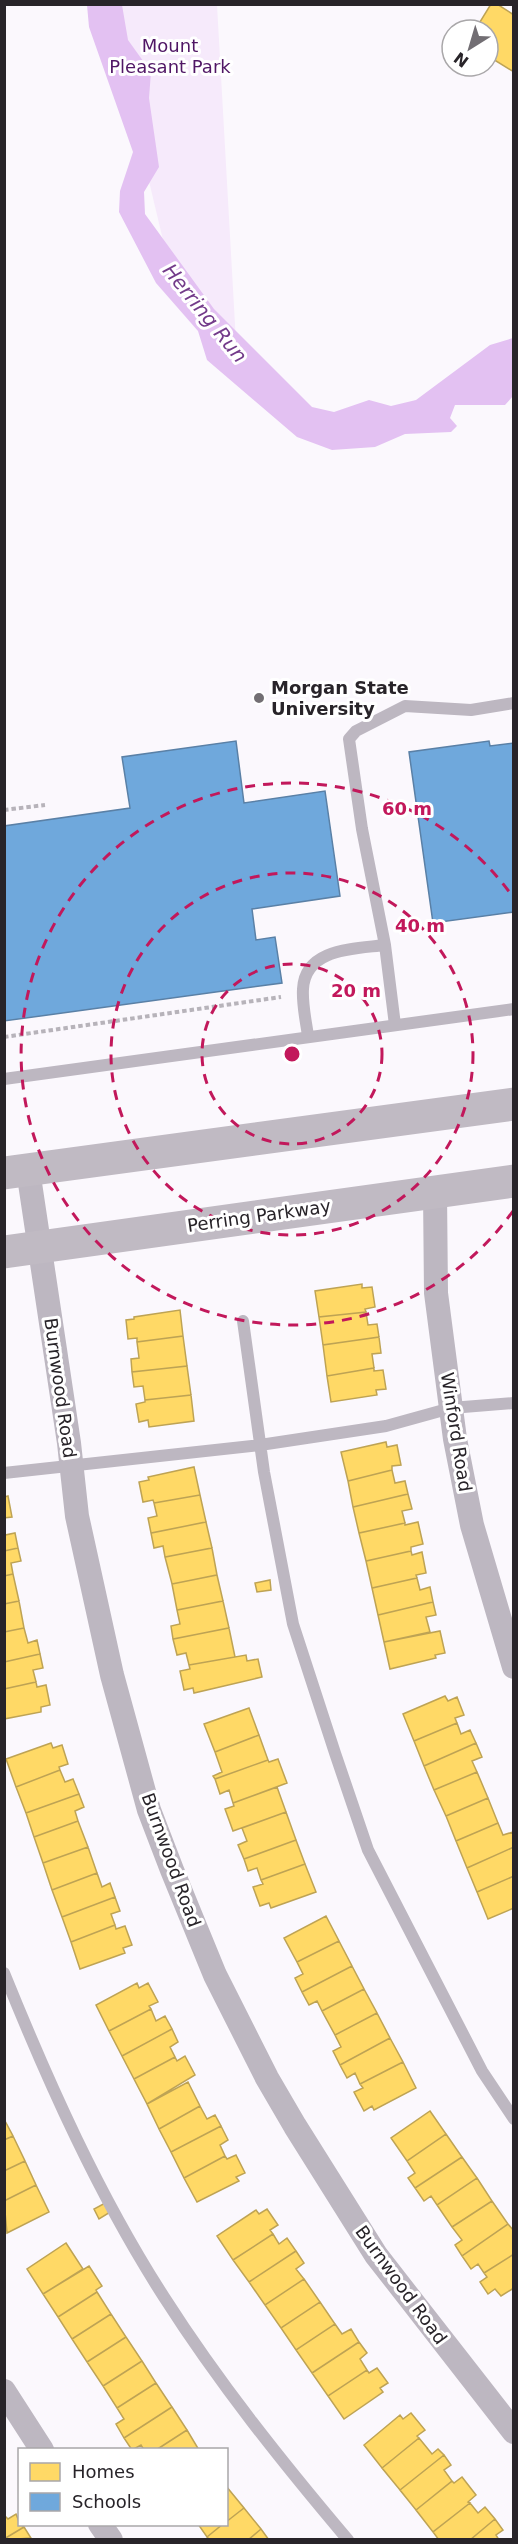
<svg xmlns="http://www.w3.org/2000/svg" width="518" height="2544" viewBox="0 0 518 2544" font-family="'DejaVu Sans',sans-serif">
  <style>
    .green { fill: #f6eafb }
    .water { fill: #e3c1f2 }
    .homes { fill: #ffd966; stroke: #bea354; stroke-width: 1.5 }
    .schools { fill: #6fa8dc; stroke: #5a80a6; stroke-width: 1.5 }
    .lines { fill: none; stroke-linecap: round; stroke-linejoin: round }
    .path { stroke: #b7b3ba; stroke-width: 4; stroke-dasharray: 4.5 3; stroke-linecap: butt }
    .service { stroke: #bdb7c1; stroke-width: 12 }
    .minor { stroke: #bdb7c1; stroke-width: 24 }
    .primary { stroke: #c0bac3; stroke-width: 33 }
    .ring { fill: none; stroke: #c2185b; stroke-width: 3; stroke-dasharray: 10 8 }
    .poi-dot { fill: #726e73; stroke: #fff; stroke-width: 2 }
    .labels { text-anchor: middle; stroke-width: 6; stroke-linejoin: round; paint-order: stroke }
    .park-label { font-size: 18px; fill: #501765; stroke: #fff }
    .poi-label { font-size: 18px; font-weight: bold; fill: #282429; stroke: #fff; text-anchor: start }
    .street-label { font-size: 18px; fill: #282429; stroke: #fff }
    .water-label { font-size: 20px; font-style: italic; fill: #733b8a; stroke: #fff }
    .centre { fill: #c2185b; stroke: #fff; stroke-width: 3 }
    .ring-label { font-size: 18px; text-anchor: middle; font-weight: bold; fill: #c2185b; stroke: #fff; stroke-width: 6; stroke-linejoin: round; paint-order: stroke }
  </style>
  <rect width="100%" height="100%" fill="#fbf8fd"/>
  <!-- green -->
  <path class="green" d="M107,5H217L236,342L173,282Z"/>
  <!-- water -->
  <path class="water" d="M87,5H122L128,40L151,72L149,98L159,167L144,192L145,214L214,309L312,407L334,412L369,400L391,406L416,400L490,345L513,338V396L505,405H455L450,418L457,426L451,432L405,434L375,447L332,450L297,437L207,360L198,331L156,283L119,212L120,191L133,152L89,27Z"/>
  <!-- homes -->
  <path class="homes" d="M491,4H497L514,15V72L488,56V30H475Z
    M362,1284V1288L372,1287L375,1307L365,1309L366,1312L319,1317L315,1291Z
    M180,1310L183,1336L137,1342V1338L128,1339L126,1320L134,1319V1317Z
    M366,1312L368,1325L377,1324L379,1337L323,1345L319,1317Z
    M183,1336L187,1366L132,1372L131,1359L139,1358L137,1342Z
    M379,1337L381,1353L372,1354L374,1368L327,1376L323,1345Z
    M187,1366L191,1395L145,1400L143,1386L134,1387L132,1372Z
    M374,1368V1371L383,1370L386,1389L376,1390L377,1395L331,1402L327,1376Z
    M191,1395L194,1421L149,1427L148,1420L139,1422L136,1404L145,1402V1400Z
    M386,1442L387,1447L397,1445L401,1465L392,1466V1470L348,1481L341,1452Z
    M194,1467L200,1495L154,1503L153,1500L143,1502L139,1482L149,1480L148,1477Z
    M392,1470L395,1483L405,1481L408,1494L353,1507L348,1481Z
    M408,1494L412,1509L402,1511L405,1523L359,1533L353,1507Z
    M200,1495L206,1522L151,1533L148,1518L157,1516L154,1503Z
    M8,1496L12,1517L4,1518V1497Z
    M206,1522L212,1548L165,1557L163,1546L154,1548L151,1533Z
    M418,1522L423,1544L411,1547V1551L366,1561L359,1533L405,1523V1525Z
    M4,1531L5,1535L15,1533L18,1548L4,1551Z
    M18,1548L21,1561L11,1563L13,1574L4,1576V1551Z
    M212,1548L217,1575L172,1584L165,1557Z
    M411,1551L412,1555L422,1552L426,1573L416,1575L417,1578L372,1588L366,1561Z
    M13,1574L19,1601L4,1604V1576Z
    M217,1575L223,1601L177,1610L172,1584Z
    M417,1578L420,1590L430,1587L433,1602L378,1615L372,1588Z
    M270,1580L271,1590L257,1592L255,1583Z
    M19,1601L24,1628L4,1632V1604Z
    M223,1601L229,1628L173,1639L171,1626L180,1624L177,1610Z
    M433,1602L436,1615L426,1617L430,1632L384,1642L378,1615Z
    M24,1628L28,1643L37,1640L40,1654L4,1662V1632Z
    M229,1628L235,1657L189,1665L186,1653L177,1655L173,1639Z
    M440,1631L445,1653L435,1655L436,1658L390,1669L384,1642Z
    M40,1654L43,1668L33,1670L36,1682L4,1689V1662Z
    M246,1655L247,1661L258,1659L262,1677L194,1693L193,1688L184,1690L180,1671L190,1669L189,1665Z
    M36,1682L37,1687L46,1685L50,1705L41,1707V1712L4,1719V1689Z
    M445,1696L448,1701L457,1697L464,1715L455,1718L457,1723L414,1741L403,1714Z
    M249,1708L259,1735L215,1752L204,1724Z
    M457,1723L461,1734L470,1730L476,1743L424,1766L414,1741Z
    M259,1735L268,1760L215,1779L213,1776L222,1772L215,1752Z
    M51,1743L53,1748L62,1745L68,1764L59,1767L60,1770L16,1787L6,1759Z
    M476,1743L482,1757L472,1761L477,1772L434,1790L424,1766Z
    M278,1759L287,1783L233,1803L229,1790L220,1794L215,1779L268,1760L269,1762Z
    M60,1770L65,1782L73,1779L79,1794L26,1813L16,1787Z
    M477,1772L488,1798L446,1816L434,1790Z
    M277,1787L286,1812L233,1831L225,1809L234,1806L233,1803Z
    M79,1794L84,1807L75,1811L78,1821L34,1837L26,1813Z
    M488,1798L498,1823L456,1841L446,1816Z
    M286,1812L296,1840L244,1859L238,1845L247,1841L242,1828Z
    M78,1821L88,1847L43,1863L34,1837Z
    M498,1823L503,1835L513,1832L514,1847L467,1868L456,1841Z
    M296,1840L305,1864L261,1880L257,1868L248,1871L244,1859Z
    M88,1847L97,1873L52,1890L43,1863Z
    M514,1847V1876L477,1892L467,1868Z
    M305,1864L316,1892L271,1908L269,1903L260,1906L253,1887L263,1884L261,1880Z
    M97,1873L102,1887L110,1883L115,1897L62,1917L52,1890Z
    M514,1876V1908L488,1919L477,1892Z
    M115,1897L120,1911L111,1914L115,1925L71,1942L62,1917Z
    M326,1916L339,1941L297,1962L284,1938Z
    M115,1925L116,1929L125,1926L132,1945L123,1948L125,1953L80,1969L71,1942Z
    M339,1941L352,1966L302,1992L295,1978L303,1974L297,1962Z
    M352,1966L364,1989L322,2011L317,2001L309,2005L302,1992Z
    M137,1983L139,1988L148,1983L158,2002L149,2006L151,2009L109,2031L96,2005Z
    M364,1989L377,2013L335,2035L322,2011Z
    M151,2009L156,2021L165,2016L172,2029L122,2056L109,2031Z
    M377,2013L390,2038L340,2065L333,2051L341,2047L335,2035Z
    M172,2029L178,2042L170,2047L175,2057L134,2079L122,2056Z
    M390,2038L403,2062L360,2084L355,2073L347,2078L340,2065Z
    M185,2056L195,2075L147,2104L134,2079L175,2057L177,2061Z
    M403,2062L416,2088L374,2110L372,2106L364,2111L354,2092L363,2088L360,2084Z
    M188,2082L200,2106L159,2129L147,2104Z
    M200,2106L207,2119L215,2115L221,2126L171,2152L159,2129Z
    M430,2111L446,2134L407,2161L391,2138Z
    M4,2119L13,2136L4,2140Z
    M221,2126L228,2140L220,2145L225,2156L184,2178L171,2152Z
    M446,2134L462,2157L415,2188L408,2178L415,2173L407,2161Z
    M13,2136L25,2161L4,2171V2140Z
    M236,2155L245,2173L236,2177L239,2181L197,2202L184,2178L225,2156L227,2159Z
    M462,2157L477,2178L437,2205L431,2196L424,2201L415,2188Z
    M25,2161L36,2185L4,2201V2171Z
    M477,2178L492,2201L452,2227L437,2205Z
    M36,2185L49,2212L7,2233L4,2201Z
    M492,2201L508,2224L462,2256L455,2245L462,2240L452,2227Z
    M107,2202L112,2211L99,2219L94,2209Z
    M267,2209L278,2225L270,2230L273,2234L233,2260L217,2236L256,2210L259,2214Z
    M508,2224L514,2231V2254L484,2273L478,2264L471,2269L462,2256Z
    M273,2234L279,2244L287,2238L296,2251L249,2282L233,2260Z
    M66,2243L83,2269L43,2294L27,2269Z
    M296,2251L304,2263L296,2269L304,2279L265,2305L249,2282Z
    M514,2254V2288L501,2296L495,2289L488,2294L480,2282L487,2277L484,2273Z
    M89,2266L102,2286L96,2290L97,2292L58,2317L43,2294Z
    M304,2279L320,2302L281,2328L265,2305Z
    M97,2292L111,2314L72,2339L58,2317Z
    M320,2302L335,2324L296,2350L281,2328Z
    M111,2314L126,2337L87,2362L72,2339Z
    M335,2324L342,2334L351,2329L359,2342L312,2373L296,2350Z
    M126,2337L142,2361L103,2386L87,2362Z
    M359,2342L367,2353L360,2359L367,2370L328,2396L312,2373Z
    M142,2361L156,2383L117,2408L103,2386Z
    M377,2368L388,2383L380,2388L383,2392L344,2419L328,2396L367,2370L369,2373Z
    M156,2383L172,2407L124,2438L116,2424L124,2419L117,2408Z
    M172,2407L187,2430L156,2450H144L141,2445L132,2450L124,2438Z
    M411,2413L425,2430L417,2436L419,2438L382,2468L364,2445L400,2415L403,2419Z
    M187,2430L199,2450H156Z
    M419,2438L432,2454L438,2449L444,2455L400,2490L382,2468Z
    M444,2455L451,2465L444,2470L452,2481L416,2510L400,2490Z
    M462,2477L476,2495L468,2502L470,2503L433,2532L416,2510L452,2481L454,2483Z
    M226,2486L244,2508L226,2522Z
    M470,2503L478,2513L485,2507L495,2519L470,2540H439L433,2532Z
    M244,2508L261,2529L248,2540H210L207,2537L223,2524H226V2522Z
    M16,2514L20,2524L24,2527L4,2539V2515L8,2519Z
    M495,2519L503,2530L496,2535L499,2540H470Z
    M198,2524H223L207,2537Z
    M24,2527L31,2538L4,2540V2539Z
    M261,2529L269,2540H248Z"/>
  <!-- schools -->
  <path class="schools" d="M236,741L244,803L325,791L340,896L252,909L256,940L275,937L282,983L4,1021V826L130,808L122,757Z
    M489,741L490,746L514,743V912L433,923L409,752Z"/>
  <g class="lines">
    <!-- path -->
    <path class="path" d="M4,810L45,805
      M4,1037L281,997"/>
    <!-- service -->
    <path class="service" d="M395,1025L385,945L362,829L349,739L356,731L405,706L471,710L514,703
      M308,1036C306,1021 302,1005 303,989C305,948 354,949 385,945
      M4,1079L514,1009
      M243,1321L264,1472L293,1624L335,1753L368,1850L482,2071L514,2119
      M4,1473L260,1445L386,1426L451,1408L514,1403
      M4,1973C49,2084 99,2196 164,2297C219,2383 282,2462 348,2540"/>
    <!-- minor -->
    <path class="minor" d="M28,1170L69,1443L77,1516L112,1675L149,1810L172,1870L215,1975L267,2078L295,2126L376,2255L514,2432
      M435,1192L436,1293L455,1439L472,1525L514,1667
      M4,2391L42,2450
      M100,2524L111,2540"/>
    <!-- primary -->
    <path class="primary" d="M4,1173L514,1104
      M4,1252L514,1181"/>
  </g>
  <!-- distance rings -->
  <g class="ring">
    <circle cx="292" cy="1054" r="90"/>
    <circle cx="292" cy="1054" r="181"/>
    <path d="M513 1211A271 271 0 1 1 513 897"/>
  </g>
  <!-- markers -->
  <circle class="poi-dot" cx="259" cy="698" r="6"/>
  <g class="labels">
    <!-- park labels -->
    <g class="park-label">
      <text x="170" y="52">Mount<tspan x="170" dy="21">Pleasant Park</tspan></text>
    </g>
    <!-- poi labels -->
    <g class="poi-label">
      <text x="271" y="694">Morgan State<tspan x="271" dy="21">University</tspan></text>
    </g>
    <!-- street labels -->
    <g class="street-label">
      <text transform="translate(259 1216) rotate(-8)" y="6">Perring Parkway</text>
      <text transform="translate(60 1388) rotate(82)" y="6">Burnwood Road</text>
      <text transform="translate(456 1432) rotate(81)" y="6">Winford Road</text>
      <text transform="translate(171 1860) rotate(70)" y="6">Burnwood Road</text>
      <text transform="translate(401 2285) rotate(54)" y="6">Burnwood Road</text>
    </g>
    <!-- water labels -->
    <g class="water-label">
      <text transform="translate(205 313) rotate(51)" y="7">Herring Run</text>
    </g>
  </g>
  <circle cx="292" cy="1054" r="9" class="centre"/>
  <g class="ring-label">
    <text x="407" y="815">60 m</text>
    <text x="420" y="932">40 m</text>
    <text x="356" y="997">20 m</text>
  </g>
  <!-- border -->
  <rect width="518" height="2544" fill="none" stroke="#282429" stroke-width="12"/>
  <!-- legend -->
  <rect x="18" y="2448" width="210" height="78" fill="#ffffff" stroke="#a9a7a9" stroke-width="1.5"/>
  <rect x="30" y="2463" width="30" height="18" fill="#ffd966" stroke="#a9a7a9" stroke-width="1.5"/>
  <text x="72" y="2478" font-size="18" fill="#282429">Homes</text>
  <rect x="30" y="2493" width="30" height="18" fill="#6fa8dc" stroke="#a9a7a9" stroke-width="1.5"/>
  <text x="72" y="2508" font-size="18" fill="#282429">Schools</text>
  <!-- north arrow -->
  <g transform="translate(470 48) rotate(217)"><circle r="28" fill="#ffffff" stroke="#a9a7a9" stroke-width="1.5"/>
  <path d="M0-4.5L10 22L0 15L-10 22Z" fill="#726e73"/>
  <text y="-9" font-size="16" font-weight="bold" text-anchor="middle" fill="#282429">N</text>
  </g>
</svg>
